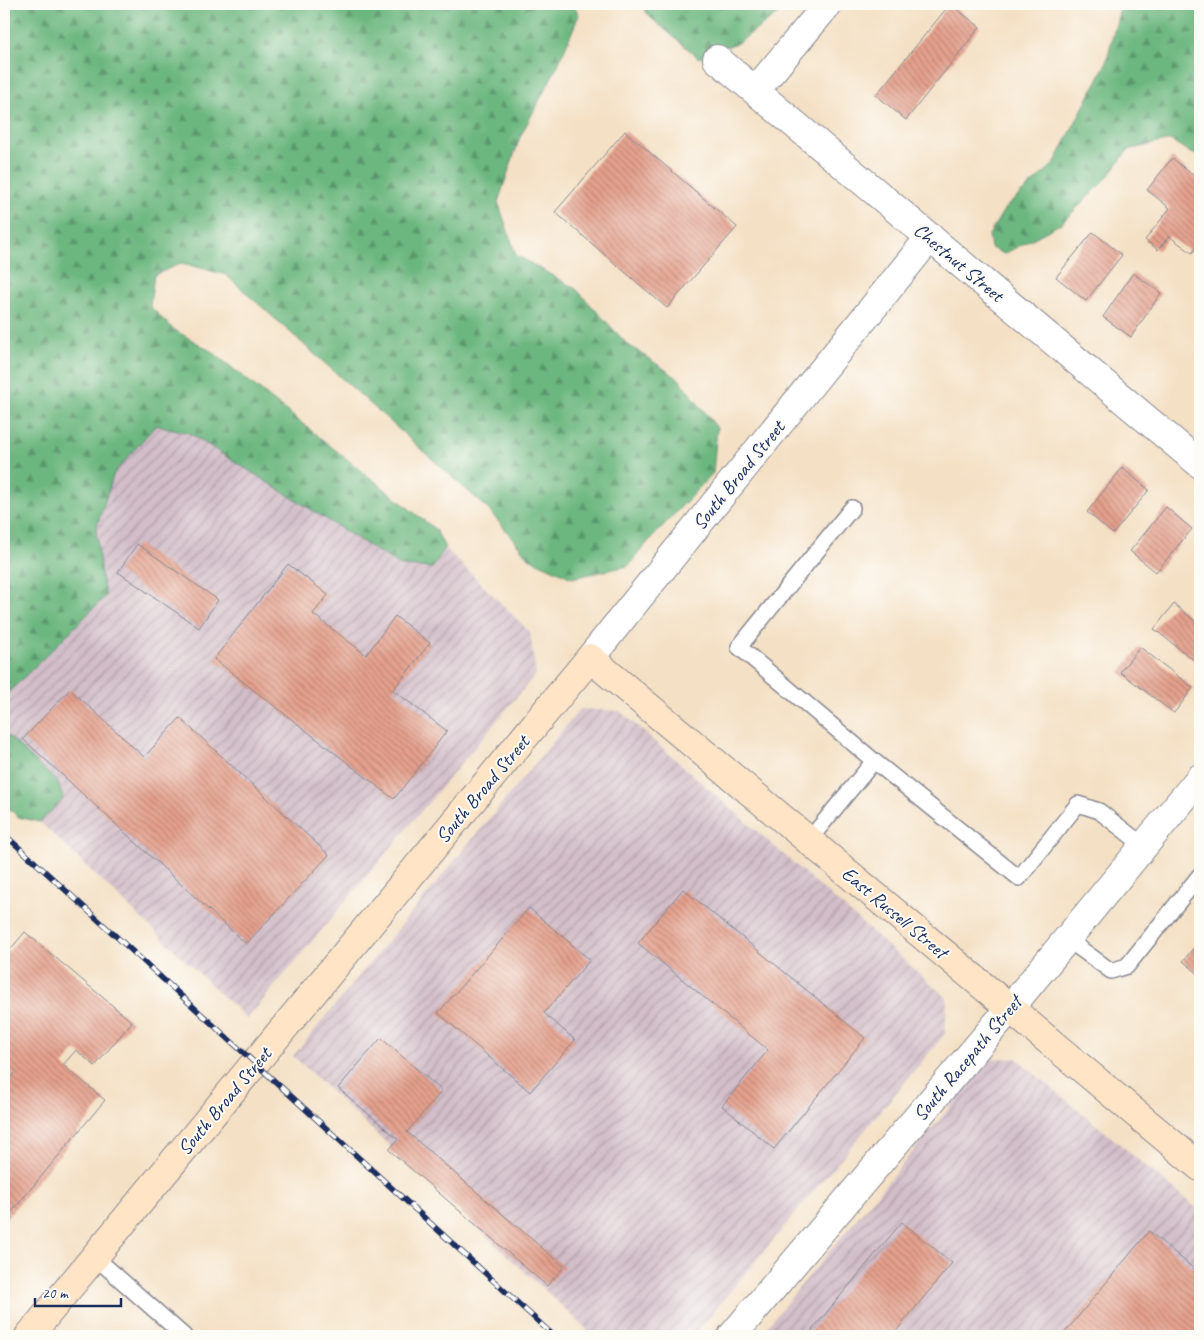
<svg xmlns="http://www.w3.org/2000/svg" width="1204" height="1340" viewBox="0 0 1204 1340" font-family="Caveat,sans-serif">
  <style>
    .industrial { fill: url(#industrial-furrows) }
    .forest { fill: url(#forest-firs); stroke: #44736e }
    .building { fill: url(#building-back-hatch) }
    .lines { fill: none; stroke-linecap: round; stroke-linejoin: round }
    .lane-casing { stroke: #888891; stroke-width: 18 }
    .street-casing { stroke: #888891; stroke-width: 30 }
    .secondary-casing { stroke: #888891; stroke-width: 30 }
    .lane { stroke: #fff; stroke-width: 15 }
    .street { stroke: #fff; stroke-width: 28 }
    .secondary { stroke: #ffe4c6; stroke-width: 28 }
    .rail-casing { stroke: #1b2f5e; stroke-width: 5.5 }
    .rail { stroke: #fdfcf7; stroke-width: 4; stroke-dasharray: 11; stroke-linecap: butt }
    .labels { text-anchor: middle; stroke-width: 4; stroke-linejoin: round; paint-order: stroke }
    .street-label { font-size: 20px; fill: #1b2f5e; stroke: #fdfcf7 }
  </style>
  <defs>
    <pattern id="industrial-furrows" width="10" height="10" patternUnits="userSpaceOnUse" patternTransform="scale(1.25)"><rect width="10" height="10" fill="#d2bdc8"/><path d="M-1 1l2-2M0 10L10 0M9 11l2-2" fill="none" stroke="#aa9aa6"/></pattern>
    <pattern id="forest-firs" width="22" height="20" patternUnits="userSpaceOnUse" patternTransform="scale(1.25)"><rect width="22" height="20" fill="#6cb77f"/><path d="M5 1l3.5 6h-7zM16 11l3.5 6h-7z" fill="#58956b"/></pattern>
    <pattern id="building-back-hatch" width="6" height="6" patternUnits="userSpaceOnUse" patternTransform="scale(1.25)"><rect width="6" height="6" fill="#e5a08c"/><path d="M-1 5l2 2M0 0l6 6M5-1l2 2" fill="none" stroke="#b98376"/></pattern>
  </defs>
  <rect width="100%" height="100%" fill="#fdfcf7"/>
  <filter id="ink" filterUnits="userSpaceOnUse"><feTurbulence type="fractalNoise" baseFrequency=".02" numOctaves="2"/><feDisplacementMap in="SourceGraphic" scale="10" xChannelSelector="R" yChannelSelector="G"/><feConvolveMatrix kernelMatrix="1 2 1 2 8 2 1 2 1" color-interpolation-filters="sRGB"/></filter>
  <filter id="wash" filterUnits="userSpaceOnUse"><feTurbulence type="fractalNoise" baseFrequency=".0096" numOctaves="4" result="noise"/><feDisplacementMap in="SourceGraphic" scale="20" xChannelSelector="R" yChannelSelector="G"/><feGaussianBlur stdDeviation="1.12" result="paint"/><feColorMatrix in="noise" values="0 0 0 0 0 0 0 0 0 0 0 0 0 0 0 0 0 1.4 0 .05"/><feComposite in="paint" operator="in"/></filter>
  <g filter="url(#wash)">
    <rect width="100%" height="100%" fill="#f4e0c4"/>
    <!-- industrial -->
    <path class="industrial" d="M156,425L189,433L432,568L445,548L530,632L536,674L247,1019L40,822L63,799L58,783L4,732V697L106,596L101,576L96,529L114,473Z
      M580,709L620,711L947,998L945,1034L693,1336H594L293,1056Z
      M1016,1058L1200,1211V1336H759L990,1059Z"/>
    <!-- forest -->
    <path class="forest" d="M4,4H573L579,15L558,65L520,137L498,202L516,255L576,289L627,344L679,379L717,428L713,473L648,542L628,566L572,578L529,558L487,508L226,275L182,263L154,275L150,306L173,329L211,351L436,530L445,548L432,568L401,566L189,433L156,425L114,473L96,529L101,576L106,596L4,697Z
      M640,4H792L739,42L699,58L651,18Z
      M1121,4H1200V156L1191,153L1170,140L1128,150L1106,179L1062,223L1004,254L991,248L989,235L1005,208L1054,164L1106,63Z
      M4,732L58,783L63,799L40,822L18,817L4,803Z"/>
    <g id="blocks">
      <!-- building -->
      <path class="building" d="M950,4L980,27L906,120L876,95Z
        M625,131L737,227L667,308L555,212Z
        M1172,158L1200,181V243L1192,253L1169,236L1158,250L1145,240L1170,208L1147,190Z
        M1093,232L1122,255L1086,301L1056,277Z
        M1133,273L1161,293L1131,337L1103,317Z
        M1122,468L1149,490L1113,534L1087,512Z
        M1166,507L1192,529L1156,572L1130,551Z
        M137,544L218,600L199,628L118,572Z
        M288,564L328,595L313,614L366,655L395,616L430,643L393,690L447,731L394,799L214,659Z
        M1174,604L1200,625V665L1154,629Z
        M1140,647L1193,688L1174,713L1120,672Z
        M70,689L144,757L180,718L329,855L246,944L23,739Z
        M683,889L865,1038L774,1149L722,1106L768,1050L638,943Z
        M529,908L590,960L544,1013L575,1040L530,1092L438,1013Z
        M25,932L132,1022L95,1066L76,1050L63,1065L105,1100L4,1221V1085L14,1074L4,1065V957Z
        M1200,940V975L1183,961Z
        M381,1038L442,1091L407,1132L564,1267L547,1286L389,1150L398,1139L338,1088Z
        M902,1222L952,1263L892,1336H807Z
        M1149,1231L1200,1274V1336H1062Z"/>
    </g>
  </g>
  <g filter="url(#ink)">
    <use href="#blocks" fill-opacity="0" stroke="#888891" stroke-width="1"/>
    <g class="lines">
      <!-- lane casing -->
      <g class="lane-casing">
        <path id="lane" d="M852,508L739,647L874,761
          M809,840L874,761L1019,878L1078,804L1099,811L1144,846
          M1067,939L1111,971L1127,966L1200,875
          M95,1257L184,1336"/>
      </g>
      <!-- street casing -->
      <g class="street-casing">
        <path id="street" d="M717,59L1200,464
          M755,91L828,4
          M590,658L930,237
          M732,1336L1010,1008L1200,778"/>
      </g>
      <!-- secondary casing -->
      <g class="secondary-casing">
        <path id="secondary" d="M29,1336L590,658L1200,1167"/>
      </g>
      <!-- lane -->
      <use href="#lane" class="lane"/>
      <!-- street -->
      <use href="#street" class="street"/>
      <!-- secondary -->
      <use href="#secondary" class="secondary"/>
      <!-- rail casing -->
      <g class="rail-casing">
        <path id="rail" d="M4,834L554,1336"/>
      </g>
      <!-- rail -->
      <use href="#rail" class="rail"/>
    </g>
  </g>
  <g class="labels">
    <!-- street labels -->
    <g class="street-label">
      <text transform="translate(959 262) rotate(40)" y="7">Chestnut Street</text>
      <text transform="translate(738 475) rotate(-51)" y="7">South Broad Street</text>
      <text transform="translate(482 789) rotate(-50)" y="7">South Broad Street</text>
      <text transform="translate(895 912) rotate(40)" y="7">East Russell Street</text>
      <text transform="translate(967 1058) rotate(-50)" y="7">South Racepath Street</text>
      <text transform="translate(224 1101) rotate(-50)" y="7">South Broad Street</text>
    </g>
  </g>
  <!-- margin -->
  <rect width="1204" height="1340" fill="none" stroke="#fdfcf7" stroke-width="20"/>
  <!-- scale -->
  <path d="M35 1298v8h86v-8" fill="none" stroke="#1b2f5e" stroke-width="2.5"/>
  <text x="42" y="1298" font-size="15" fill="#1b2f5e" stroke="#fdfcf7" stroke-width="4" paint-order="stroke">20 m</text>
</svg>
